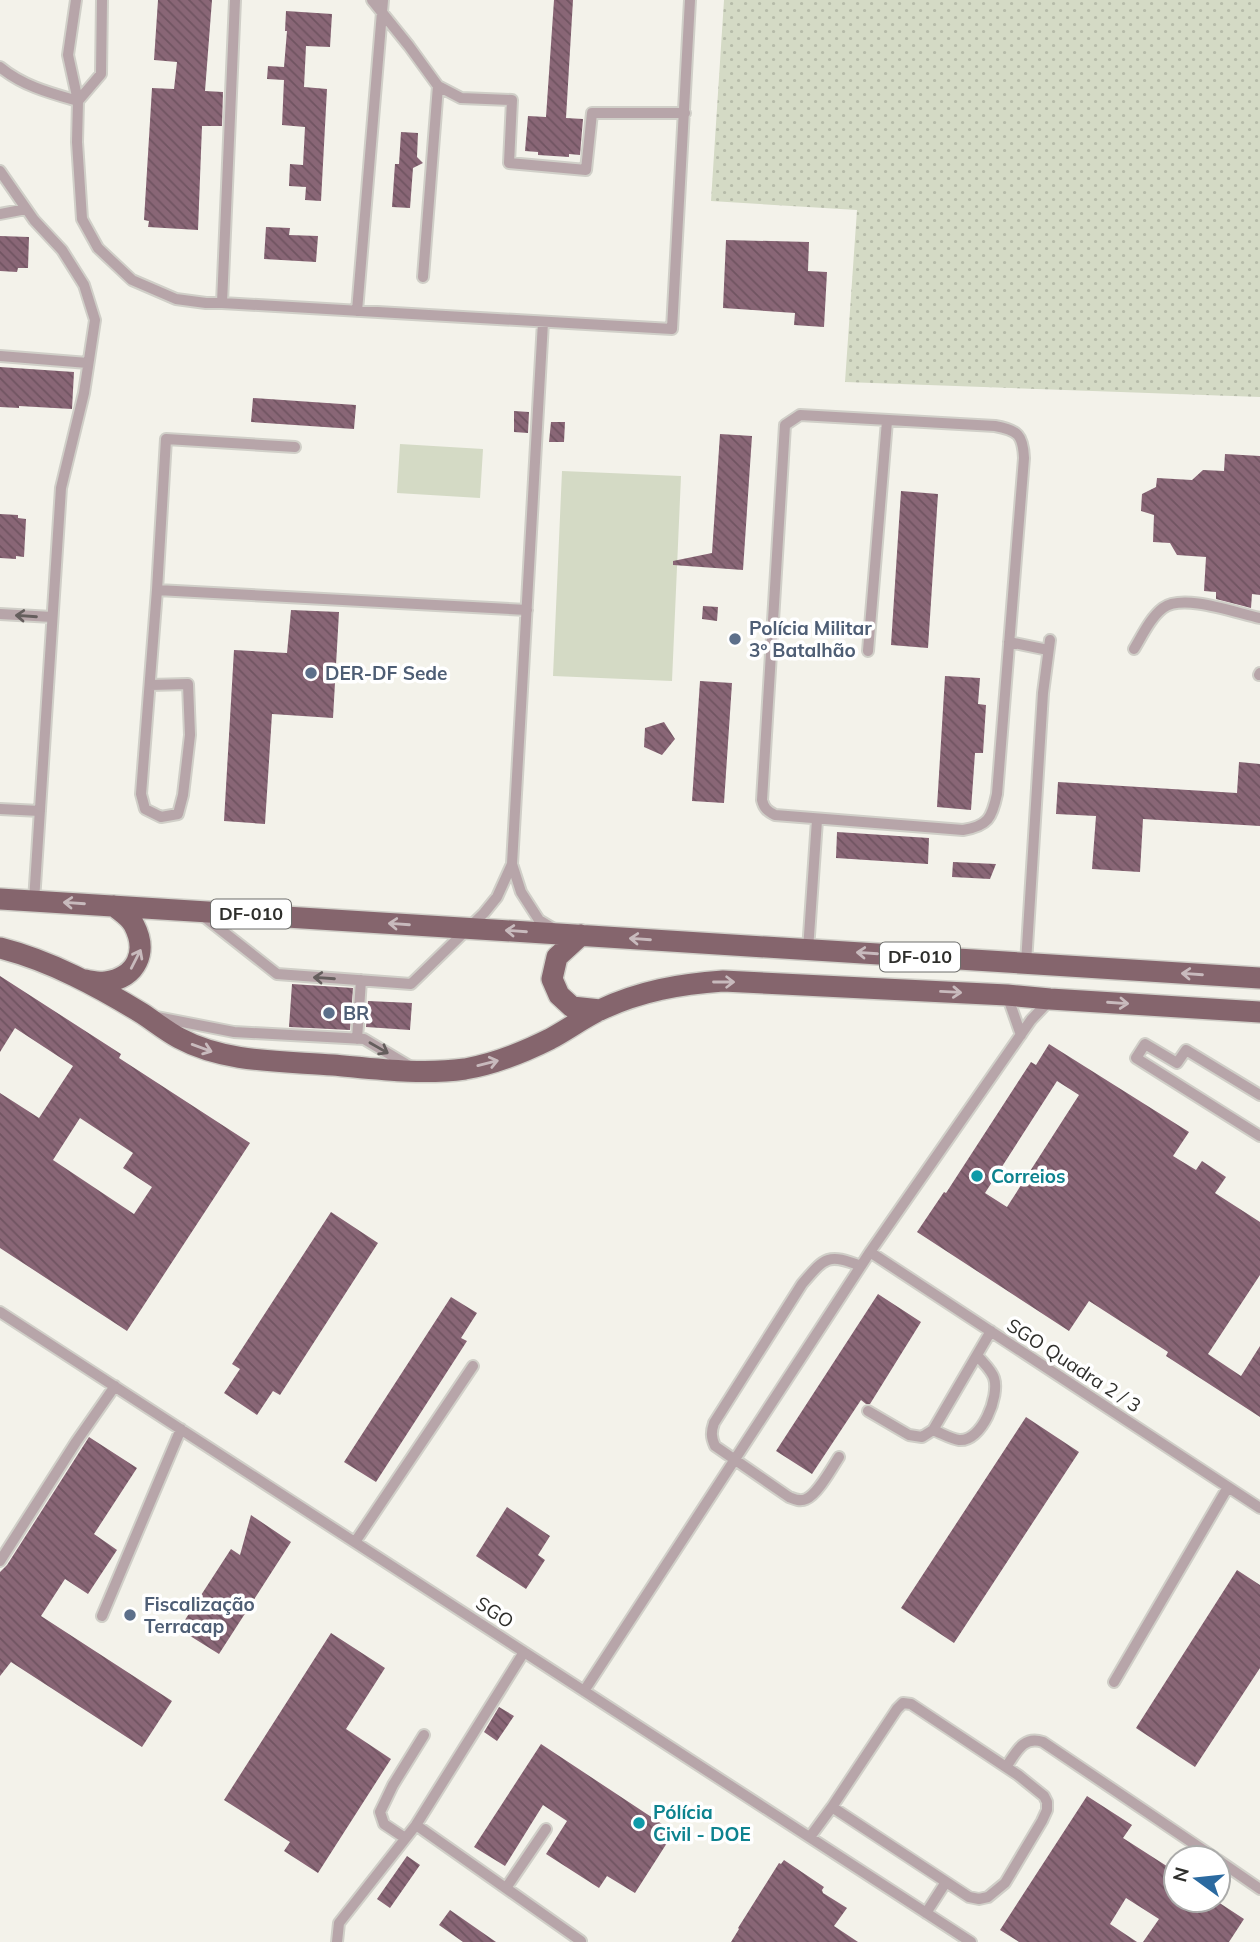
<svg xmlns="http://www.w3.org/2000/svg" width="1260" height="1942" viewBox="0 0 1260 1942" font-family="Mulish,sans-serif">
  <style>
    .grass { fill: url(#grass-dots) }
    .green { fill: #d4dac5 }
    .building { fill: url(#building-back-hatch); fill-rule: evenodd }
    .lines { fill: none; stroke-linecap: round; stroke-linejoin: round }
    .lane-casing { stroke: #d0cfc8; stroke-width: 14 }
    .primary-casing { stroke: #d0cfc8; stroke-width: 24 }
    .lane { stroke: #b7a5a9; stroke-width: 10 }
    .primary { stroke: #85656d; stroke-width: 21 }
    .oneway { stroke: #655e5d }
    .oneway2 { stroke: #c8babd }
    .service-dot { fill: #5c6f8a; stroke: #fff; stroke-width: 2.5 }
    .culture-dot { fill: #0f9aa8; stroke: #fff; stroke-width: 2.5 }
    .labels { text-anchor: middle; stroke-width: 7; stroke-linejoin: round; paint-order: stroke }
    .shield { fill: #fff; stroke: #6d6d6b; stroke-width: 2 }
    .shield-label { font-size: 18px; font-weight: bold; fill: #2e2e2b }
    .service-label { font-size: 19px; font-weight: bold; fill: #4e5e75; stroke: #fff; text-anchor: start }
    .culture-label { font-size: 19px; font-weight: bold; fill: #0d838f; stroke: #fff; text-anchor: start }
    .street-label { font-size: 19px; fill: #2e2e2b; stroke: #fff }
  </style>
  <defs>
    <pattern id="grass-dots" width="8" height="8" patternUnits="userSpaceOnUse" patternTransform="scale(1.75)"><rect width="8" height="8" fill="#d4dac5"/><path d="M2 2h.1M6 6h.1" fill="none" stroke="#b6bba9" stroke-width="1.8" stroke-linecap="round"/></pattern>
    <pattern id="building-back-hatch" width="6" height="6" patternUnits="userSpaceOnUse" patternTransform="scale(1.75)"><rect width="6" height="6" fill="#896676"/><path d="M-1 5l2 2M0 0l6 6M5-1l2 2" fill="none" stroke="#705461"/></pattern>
  </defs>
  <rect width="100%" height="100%" fill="#f3f2ea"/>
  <!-- grass -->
  <path class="grass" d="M724,0H1260V397L845,382L857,210L711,201Z"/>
  <!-- green -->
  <path class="green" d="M400,444L483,449L480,498L397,493Z
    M562,471L681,476L672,681L553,676Z"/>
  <!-- building -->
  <path class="building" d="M158,0H212L205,91L223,92L222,126H202L198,230L148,227L149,221L144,220L152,88L174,89L177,62L154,60Z
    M554,0H573L566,118L583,119L580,155L569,154V157L538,155V152L525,151L528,116L546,117Z
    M286,11L332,14L330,47L306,46L304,87L327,89L321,201L305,200L306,187L289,186L290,164L303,165L305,127L282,125L284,80L267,79L268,66L284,67L287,31H285Z
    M401,132L418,133L417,157L423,163L413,168L410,208L392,207L395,164H399Z
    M266,227L290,228L289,235L318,236L316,262L264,259Z
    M0,236L29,237L28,268H18L17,272L0,271Z
    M726,240L809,242L808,271L827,272L824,327L794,325L795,313L723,308Z
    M0,367L74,372L72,409L19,406V408L0,407Z
    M253,398L356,405L354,429L251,422Z
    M514,411L529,412L528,433L514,432Z
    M551,422H565L564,442H549Z
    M720,434L752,436L743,570L673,565V561L712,553Z
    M1225,454L1260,456V595L1252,594L1251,608L1216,599V592L1204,591L1206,557L1177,555L1170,543L1153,542L1154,515L1141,511L1142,494L1156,487L1157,478L1192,480L1203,470L1224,471Z
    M901,491L938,494L928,648L891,645Z
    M0,514L18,515V518L26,519L24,557L16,556V559L0,558Z
    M703,606L718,607L717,621L702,619Z
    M291,610L339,612L333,718L272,714L265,824L224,821L234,650L287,653Z
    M945,676L980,678L978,704L986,705L983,753H975L971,810L937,807Z
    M700,681L732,683L724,803L692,801Z
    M664,722L675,739L662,755L644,747L645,728Z
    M1239,762L1260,764V826L1143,819L1140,872L1092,869L1096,816L1056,814L1058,782L1237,793Z
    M837,832L929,838L928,864L836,858Z
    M953,862L996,864L990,879L952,877Z
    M0,976L121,1054L119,1058L250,1143L127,1331L0,1248V1093L39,1118L73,1066L15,1028L0,1052ZM80,1118L133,1153L123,1168L152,1187L134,1214L53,1160Z
    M292,984L353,988L350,1030L289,1027Z
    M368,1001L412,1003L410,1030L366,1027Z
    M1049,1044L1189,1132L1173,1156L1196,1170L1202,1161L1226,1177L1215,1193L1260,1222V1275L1208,1354L1241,1376L1260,1346V1417L1166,1356L1168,1352L1089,1301L1069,1331L917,1232L944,1192L946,1193L1031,1062L1036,1065ZM1057,1081L1079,1095L1007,1207L985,1193Z
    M331,1212L378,1243L280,1395L273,1391L257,1415L224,1393L240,1369L232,1364Z
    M878,1294L921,1322L870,1404H866L861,1400L812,1474L776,1451Z
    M451,1297L477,1313L461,1338L467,1341L376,1482L344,1462Z
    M1026,1417L1079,1452L954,1643L901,1608Z
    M89,1437L137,1468L94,1534L117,1550L88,1594L65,1579L41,1616L172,1701L142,1747L11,1662L0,1676V1572L7,1565Z
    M507,1507L550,1536L538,1555L545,1560L526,1589L476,1556Z
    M251,1515L291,1542L219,1654L179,1629L231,1549L240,1555Z
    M1237,1570L1260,1585V1668L1195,1767L1136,1728Z
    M331,1633L385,1668L346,1729L391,1759L318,1873L284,1851L290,1842L224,1800Z
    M499,1707L514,1716L497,1741L484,1732Z
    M541,1744L674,1832L635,1893L607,1876L599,1888L546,1854L567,1821L543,1805L505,1866L474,1847Z
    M1087,1796L1132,1825L1123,1838L1176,1872V1900H1215L1244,1919L1229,1942H1143L1159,1919L1126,1898L1110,1924L1137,1942H1019L1000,1930Z
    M407,1856L420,1865L390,1908L377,1899Z
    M784,1860L824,1887L822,1890L823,1893L847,1908L834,1926L858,1942H731L739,1929L738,1928L779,1863L781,1864Z
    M450,1910L496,1942H463L439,1925Z"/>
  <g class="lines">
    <!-- lane casing -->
    <g class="lane-casing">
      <path id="lane" d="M76,0L68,55L78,101L77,142L82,219L98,248L132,280L176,299L206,303H222L672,329L690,0
        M372,0L409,46L438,86L461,98L512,100L509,163L586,170L592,113H685
        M0,67C23,86 50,93 78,101
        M78,101L101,74L102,0
        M0,171L34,220L62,250L84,285L95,320L84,393L61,488L34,901
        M0,214L26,209
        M423,277L438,86
        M222,303L235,0
        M357,311L383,0
        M543,322L512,864L521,892L539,920L554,929
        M0,356L88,363
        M800,415L995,426C1018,430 1023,435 1024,458L997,794C992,818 988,826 963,830L775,815C767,811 764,808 762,800L785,425Z
        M157,590L166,439L295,447
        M0,614L52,617
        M1009,642L1048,650
        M1134,649C1142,636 1150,618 1163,608C1183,593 1236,613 1260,618
        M868,651L887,421
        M1259,675L1260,673
        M150,685L188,684L190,735L183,795L178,814L161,817L145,809L141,794L157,590L527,610
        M0,809L40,811
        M202,915L277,974L411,984L484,913L497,897L512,864
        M808,950L817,820
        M1026,963L1043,693L1050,640
        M1007,995L1021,1035
        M157,1017L234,1032L364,1039L411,1067
        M357,1039L361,980
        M1260,1095L1186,1050L1177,1063L1145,1044L1136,1058L1260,1136
        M870,1252L1260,1508
        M0,1312L971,1942
        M868,1411L909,1435L922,1437L933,1430L991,1331
        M933,1430C941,1433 951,1439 959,1440C982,1442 1000,1396 994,1378C991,1369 982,1362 977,1355
        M839,1457C832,1468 817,1495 806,1499C800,1502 794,1499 789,1497L715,1446C711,1437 711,1432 714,1423L802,1284C825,1257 828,1253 861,1266
        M355,1542L473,1366
        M0,1561L76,1442L115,1386
        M102,1616L181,1429
        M524,1652L416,1825L581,1941
        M1114,1682L1228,1487
        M584,1691L870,1252L1031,1020L1050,1000
        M903,1703L911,1704L1018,1775L1044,1796L1047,1802V1810L1042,1821L1005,1883L988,1897L979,1899L969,1897L832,1807L897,1709Z
        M1006,1767C1016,1753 1023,1735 1043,1742L1215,1858
        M810,1837L832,1807
        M405,1838L384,1824L380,1812L393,1785L424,1735
        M1218,1860L1260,1889
        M506,1888L546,1829
        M926,1913L946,1882
        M337,1942L339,1923L416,1825"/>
    </g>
    <!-- primary casing -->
    <g class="primary-casing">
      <path id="primary" d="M0,899L1260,978
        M581,935L557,957L552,979L559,995L572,1007L600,1010
        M0,948C51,961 99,987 143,1014C155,1022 166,1031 179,1038C225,1063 282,1061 333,1065C377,1069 421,1075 465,1069C494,1064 524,1052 550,1039C567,1030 583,1018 600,1010C640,991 680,984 723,981L1007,995L1050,999L1260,1012
        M84,980C91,981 99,983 106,982C137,977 148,952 134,925C130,917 120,911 114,906"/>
    </g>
    <!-- lane -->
    <use href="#lane" class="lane"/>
    <!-- primary -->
    <use href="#primary" class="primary"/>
  </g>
  <!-- one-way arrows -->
  <defs><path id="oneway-shaft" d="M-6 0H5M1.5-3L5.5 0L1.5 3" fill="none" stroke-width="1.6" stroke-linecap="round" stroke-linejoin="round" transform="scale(1.75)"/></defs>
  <g class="oneway">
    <use href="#oneway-shaft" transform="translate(26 616) rotate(-176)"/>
    <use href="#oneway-shaft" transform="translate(324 978) rotate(-176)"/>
    <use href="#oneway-shaft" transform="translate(379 1048) rotate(30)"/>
  </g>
  <g class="oneway2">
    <use href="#oneway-shaft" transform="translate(74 903) rotate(-176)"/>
    <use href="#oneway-shaft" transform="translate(399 924) rotate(-176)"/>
    <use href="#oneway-shaft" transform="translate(516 931) rotate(-176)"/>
    <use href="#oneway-shaft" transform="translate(640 939) rotate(-176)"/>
    <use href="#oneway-shaft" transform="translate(867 953) rotate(-176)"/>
    <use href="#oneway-shaft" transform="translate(136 959) rotate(-63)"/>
    <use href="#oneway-shaft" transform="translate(1192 974) rotate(-176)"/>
    <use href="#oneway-shaft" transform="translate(724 982)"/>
    <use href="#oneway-shaft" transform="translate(951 992) rotate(3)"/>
    <use href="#oneway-shaft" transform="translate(1118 1003) rotate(4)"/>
    <use href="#oneway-shaft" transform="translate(202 1048) rotate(20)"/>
    <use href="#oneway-shaft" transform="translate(488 1063) rotate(-14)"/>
  </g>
  <!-- markers -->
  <g class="service-dot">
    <circle cx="735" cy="639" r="7"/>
    <circle cx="311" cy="673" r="7"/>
    <circle cx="329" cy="1013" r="7"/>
    <circle cx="130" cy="1615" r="7"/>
  </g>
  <g class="culture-dot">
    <circle cx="977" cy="1176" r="7"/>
    <circle cx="639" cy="1823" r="7"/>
  </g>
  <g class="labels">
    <!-- shield labels -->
    <g class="shield">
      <rect x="211" y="899.5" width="80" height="29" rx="5"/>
      <rect x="880" y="942.5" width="80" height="29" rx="5"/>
    </g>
    <g class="shield-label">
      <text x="251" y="920">DF-010</text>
      <text x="920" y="963">DF-010</text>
    </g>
    <!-- service labels -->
    <g class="service-label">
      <text x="749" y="635">Polícia Militar<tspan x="749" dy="22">3º Batalhão</tspan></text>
      <text x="325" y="680">DER-DF Sede</text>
      <text x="343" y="1020">BR</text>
      <text x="144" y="1611">Fiscalização<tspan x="144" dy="22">Terracap</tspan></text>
    </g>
    <!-- culture labels -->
    <g class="culture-label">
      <text x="991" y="1183">Correios</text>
      <text x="653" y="1819">Pólícia<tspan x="653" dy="22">Civil - DOE</tspan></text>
    </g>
    <!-- street labels -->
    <g class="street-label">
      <text transform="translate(1074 1365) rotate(33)" y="7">SGO Quadra 2 / 3</text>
      <text transform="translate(495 1612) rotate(33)" y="7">SGO</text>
    </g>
  </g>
  <!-- north arrow -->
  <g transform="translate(1197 1879) rotate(285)"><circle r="33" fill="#ffffff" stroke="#ababaa" stroke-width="2"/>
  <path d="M0-5L12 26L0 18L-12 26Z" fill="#2b6aa0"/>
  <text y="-10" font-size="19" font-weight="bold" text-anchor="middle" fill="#2e2e2b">N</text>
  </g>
</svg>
